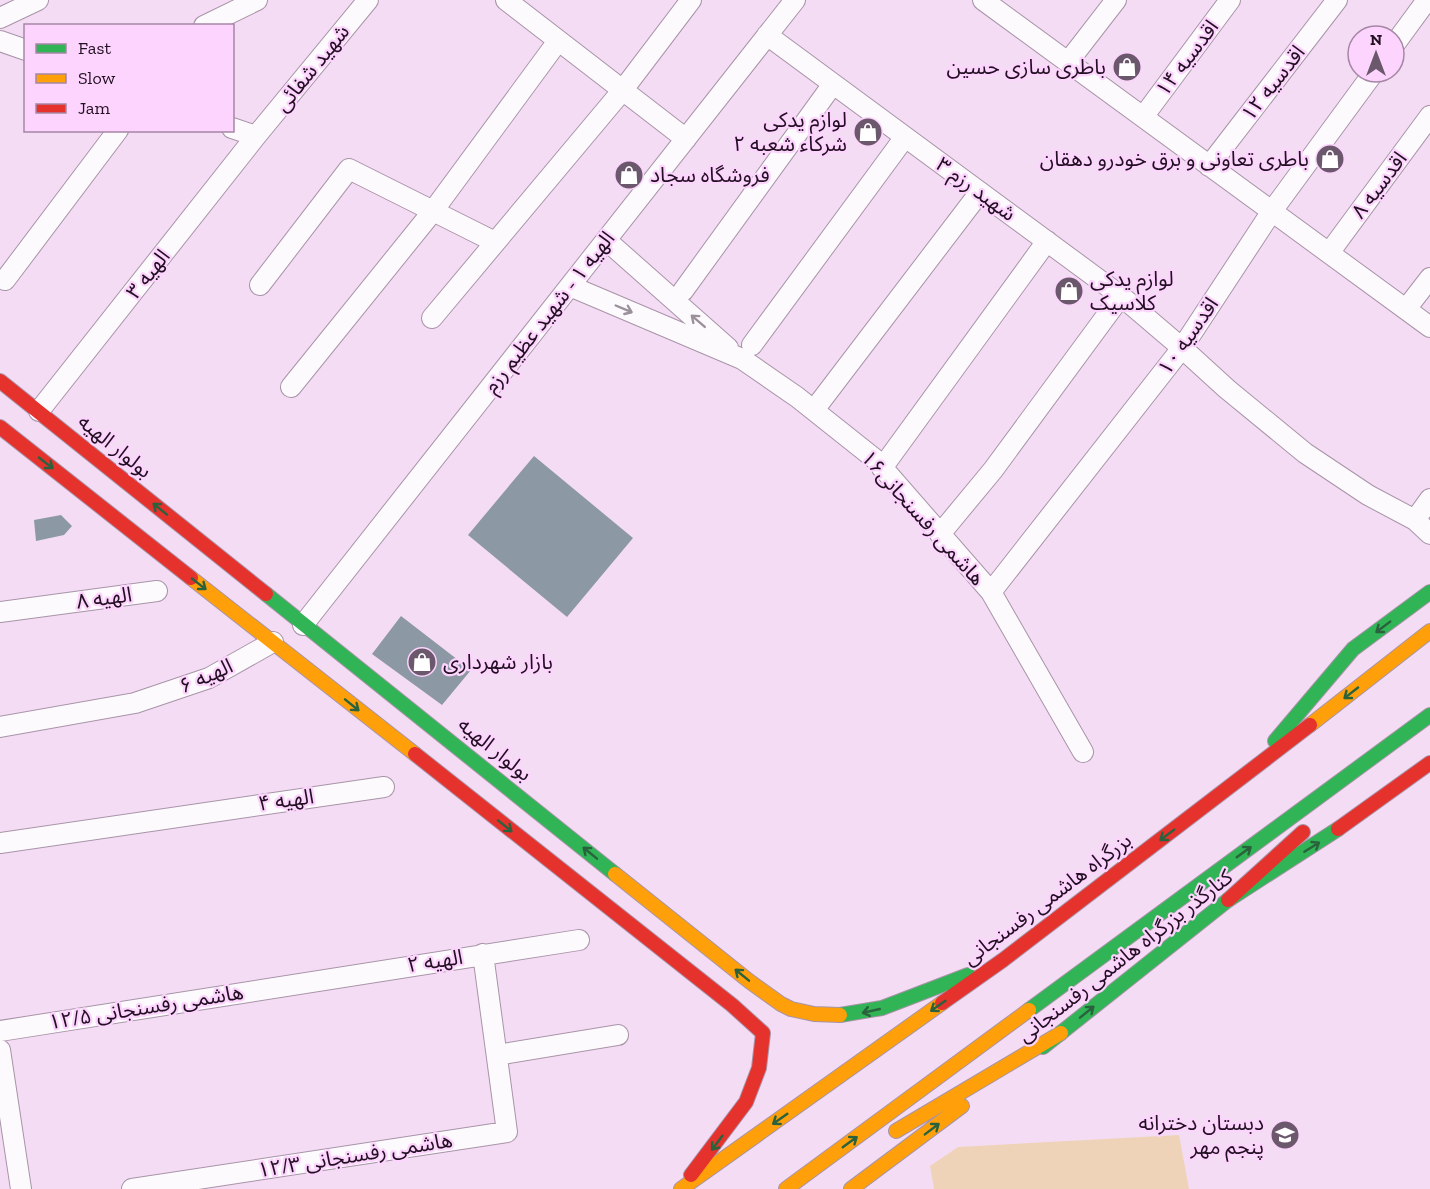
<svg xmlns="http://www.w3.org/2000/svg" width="1430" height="1189" viewBox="0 0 1430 1189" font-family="'Zilla Slab','Noto Sans Arabic',serif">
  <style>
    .green { fill: #eed3b9 }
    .building { fill: #8d98a5 }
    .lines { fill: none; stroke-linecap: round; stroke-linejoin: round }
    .street-casing { stroke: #a894a8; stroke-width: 22 }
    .fast-casing { stroke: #a894a8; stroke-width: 16 }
    .slow-casing { stroke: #a894a8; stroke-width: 16 }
    .jam-casing { stroke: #a894a8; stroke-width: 16 }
    .street { stroke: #fdfafd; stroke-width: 20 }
    .fast { stroke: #30b455; stroke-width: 14 }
    .slow { stroke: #ff9f0a; stroke-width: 14 }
    .jam { stroke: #e5322d; stroke-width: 14 }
    .oneway { stroke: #9a919a }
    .oneway2 { stroke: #29623c }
    .labels { text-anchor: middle; stroke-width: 4.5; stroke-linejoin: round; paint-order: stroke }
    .street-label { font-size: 21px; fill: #221022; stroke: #fdd4fd }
    .poi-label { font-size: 21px; fill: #221022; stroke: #fdd4fd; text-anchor: end }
  </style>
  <rect width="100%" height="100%" fill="#f4ddf4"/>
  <!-- green -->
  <path class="green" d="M1179,1135L1189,1189H934L930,1166L958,1147Z"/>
  <!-- building -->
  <path class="building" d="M534,456L633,538L567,617L468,535Z
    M61,515L72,526L64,535L36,541L34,520Z
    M401,616L471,670L442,705L372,654Z"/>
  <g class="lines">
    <!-- street casing -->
    <g class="street-casing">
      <path id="street" d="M506,0L686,139
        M983,0L1430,327
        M0,18L38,0
        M204,26L257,0
        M767,35L1121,296L1182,348L1227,389L1305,453L1368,495L1415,520L1430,534
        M0,41L26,50
        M1394,45L1427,0
        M1068,62L1116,0
        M1143,117L1230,0
        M232,128L256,136
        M1209,166L1337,0
        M606,240L728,348
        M1329,253L1430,116
        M5,280L118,130
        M260,285L349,169L495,242
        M570,286L742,359L797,397L875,459L991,592L1083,752
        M683,291L833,84
        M1406,309L1430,278
        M432,318L622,91L691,0
        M752,345L905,137
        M291,387L433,211L558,41
        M814,410L980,192
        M39,411L256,136L368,0
        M882,468L1047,241
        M1415,520L1430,499
        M940,534L993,470L1121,296
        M991,592L1182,348L1272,211L1374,72
        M0,612L157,591
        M303,625L795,0
        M0,727L135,703L209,678L273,642
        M0,843L384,787
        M0,1031L579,940
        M0,1050L21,1189
        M497,1055L618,1035
        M132,1189L507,1132L483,954"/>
    </g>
    <!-- fast casing -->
    <g class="fast-casing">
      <path id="fast" d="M266,594L615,874
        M1275,741L1353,649L1430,592
        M1029,1010L1430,715
        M840,1015L882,1008L968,975
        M1043,1047L1228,900L1338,829"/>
    </g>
    <!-- slow casing -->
    <g class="slow-casing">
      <path id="slow" d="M191,578L415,754
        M1310,725L1430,631
        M615,874L749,981L781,1004L791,1009L814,1014L840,1015
        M896,1131L1061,1033
        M681,1189L942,1003
        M786,1189L1029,1010
        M851,1189L962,1106"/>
    </g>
    <!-- jam casing -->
    <g class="jam-casing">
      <path id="jam" d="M0,381L266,594
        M0,427L191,578
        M415,754L732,1005L763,1033
        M1338,829L1430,763
        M1228,900L1303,832
        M942,1003L1003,960L1310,725
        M691,1175L746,1102L759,1068L763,1033"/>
    </g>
    <!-- street -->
    <use href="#street" class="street"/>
    <!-- fast -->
    <use href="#fast" class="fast"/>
    <!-- slow -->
    <use href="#slow" class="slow"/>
    <!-- jam -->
    <use href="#jam" class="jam"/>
  </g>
  <!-- one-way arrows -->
  <defs><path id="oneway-shaft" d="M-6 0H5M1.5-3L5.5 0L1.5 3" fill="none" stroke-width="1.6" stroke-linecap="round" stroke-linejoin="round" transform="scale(1.5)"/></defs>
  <g class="oneway">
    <use href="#oneway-shaft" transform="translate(624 309) rotate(23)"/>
    <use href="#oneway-shaft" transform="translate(698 321) rotate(-139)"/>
  </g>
  <g class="oneway2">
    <use href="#oneway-shaft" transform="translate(46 463) rotate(38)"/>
    <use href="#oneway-shaft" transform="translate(160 509) rotate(-141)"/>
    <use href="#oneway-shaft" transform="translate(199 584) rotate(38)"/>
    <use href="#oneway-shaft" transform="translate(1383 627) rotate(143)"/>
    <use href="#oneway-shaft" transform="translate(1351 693) rotate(142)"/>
    <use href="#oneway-shaft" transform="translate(352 705) rotate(39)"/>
    <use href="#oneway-shaft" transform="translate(505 826) rotate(39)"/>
    <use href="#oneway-shaft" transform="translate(1167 835) rotate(143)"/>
    <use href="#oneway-shaft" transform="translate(1312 847) rotate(-32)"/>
    <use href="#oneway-shaft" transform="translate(1244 852) rotate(-36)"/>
    <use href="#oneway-shaft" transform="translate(590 853) rotate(-141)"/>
    <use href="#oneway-shaft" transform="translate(742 975) rotate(-141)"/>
    <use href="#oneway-shaft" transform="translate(938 1006) rotate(145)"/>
    <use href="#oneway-shaft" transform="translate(871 1011) rotate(167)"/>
    <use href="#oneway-shaft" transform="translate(1087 1012) rotate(-39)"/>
    <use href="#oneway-shaft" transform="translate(780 1119) rotate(145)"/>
    <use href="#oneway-shaft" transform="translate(932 1129) rotate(-37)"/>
    <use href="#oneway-shaft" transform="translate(850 1142) rotate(-36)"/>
    <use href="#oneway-shaft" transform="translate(717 1143) rotate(127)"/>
  </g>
  <!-- icons -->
  <defs>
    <g id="shop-disc" transform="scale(1.5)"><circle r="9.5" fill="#6c586c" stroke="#fdd4fd"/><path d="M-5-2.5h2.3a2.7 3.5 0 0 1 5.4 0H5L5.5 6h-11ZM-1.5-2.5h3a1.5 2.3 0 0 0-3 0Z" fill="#fff"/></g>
    <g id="school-disc" transform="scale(1.5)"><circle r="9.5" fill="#6c586c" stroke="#fdd4fd"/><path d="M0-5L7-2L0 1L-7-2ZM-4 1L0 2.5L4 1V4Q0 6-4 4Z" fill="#fff"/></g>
  </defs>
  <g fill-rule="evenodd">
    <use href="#shop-disc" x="1127" y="67"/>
    <use href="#shop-disc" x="868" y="132"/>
    <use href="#shop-disc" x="1330" y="159"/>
    <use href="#shop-disc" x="629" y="175"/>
    <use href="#shop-disc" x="1069" y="291"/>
    <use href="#shop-disc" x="422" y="662"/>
    <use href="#school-disc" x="1285" y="1135"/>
  </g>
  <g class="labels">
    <!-- street labels -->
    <g class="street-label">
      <text transform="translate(1187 58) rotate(-53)" y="7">اقدسیه ۱۴</text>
      <text transform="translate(312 68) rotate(-51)" y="7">شهید شفائی</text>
      <text transform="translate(1273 83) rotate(-52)" y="7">اقدسیه ۱۲</text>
      <text transform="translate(1379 185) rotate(-53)" y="7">اقدسیه ۸</text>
      <text transform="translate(976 189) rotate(36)" y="7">شهید رزم ۳</text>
      <text transform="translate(148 274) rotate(-52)" y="7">الهیه ۳</text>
      <text transform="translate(549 312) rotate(-52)" y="7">الهیه ۱ - شهید عظیم رزم</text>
      <text transform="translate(1188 336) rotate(-55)" y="7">اقدسیه ۱۰</text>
      <text transform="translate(115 446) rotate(39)" y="7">بولوار الهیه</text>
      <text transform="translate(923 518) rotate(48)" y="7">هاشمی رفسنجانی۱۶</text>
      <text transform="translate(104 598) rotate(-8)" y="7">الهیه ۸</text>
      <text transform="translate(206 676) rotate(-24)" y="7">الهیه ۶</text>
      <text transform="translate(495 749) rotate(39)" y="7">بولوار الهیه</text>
      <text transform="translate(286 800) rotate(-8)" y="7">الهیه ۴</text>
      <text transform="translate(1047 899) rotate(-37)" y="7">بزرگراه هاشمی رفسنجانی</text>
      <text transform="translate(1125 956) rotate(-38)" y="7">کنارگذر بزرگراه هاشمی رفسنجانی</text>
      <text transform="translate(435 961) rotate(-9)" y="7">الهیه ۲</text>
      <text transform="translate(146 1007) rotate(-9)" y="7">هاشمی رفسنجانی ۱۲/۵</text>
      <text transform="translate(355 1155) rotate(-9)" y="7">هاشمی رفسنجانی ۱۲/۳</text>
    </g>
    <!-- poi labels -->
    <g class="poi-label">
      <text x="1106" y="74">باطری سازی حسین</text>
      <text x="847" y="127">لوازم یدکی<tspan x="847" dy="24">شرکاء شعبه ۲</tspan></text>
      <text x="1309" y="166">باطری تعاونی و برق خودرو دهقان</text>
      <text x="650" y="182" text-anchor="start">فروشگاه سجاد</text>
      <text x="1090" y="286" text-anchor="start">لوازم یدکی<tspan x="1090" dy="24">کلاسیک</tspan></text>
      <text x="443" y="669" text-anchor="start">بازار شهرداری</text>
      <text x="1264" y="1130">دبستان دخترانه<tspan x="1264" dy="24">پنجم مهر</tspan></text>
    </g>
  </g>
  <!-- legend -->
  <rect x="24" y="24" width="210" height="108" fill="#fdd4fd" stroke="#a586a5" stroke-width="1.5"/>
  <rect x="36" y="44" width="30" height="9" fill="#30b455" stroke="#a586a5" stroke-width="1.5"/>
  <text x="78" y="54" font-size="18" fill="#221022">Fast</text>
  <rect x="36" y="74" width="30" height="9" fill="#ff9f0a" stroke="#a586a5" stroke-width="1.5"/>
  <text x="78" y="84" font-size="18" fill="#221022">Slow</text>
  <rect x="36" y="104" width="30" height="9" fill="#e5322d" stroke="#a586a5" stroke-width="1.5"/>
  <text x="78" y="114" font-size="18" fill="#221022">Jam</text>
  <!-- north arrow -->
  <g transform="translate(1376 54)"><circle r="28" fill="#fdd4fd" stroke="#a586a5" stroke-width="1.5"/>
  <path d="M0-4.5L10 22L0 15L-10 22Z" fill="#6c586c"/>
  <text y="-9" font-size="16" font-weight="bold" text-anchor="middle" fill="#221022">N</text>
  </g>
</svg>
